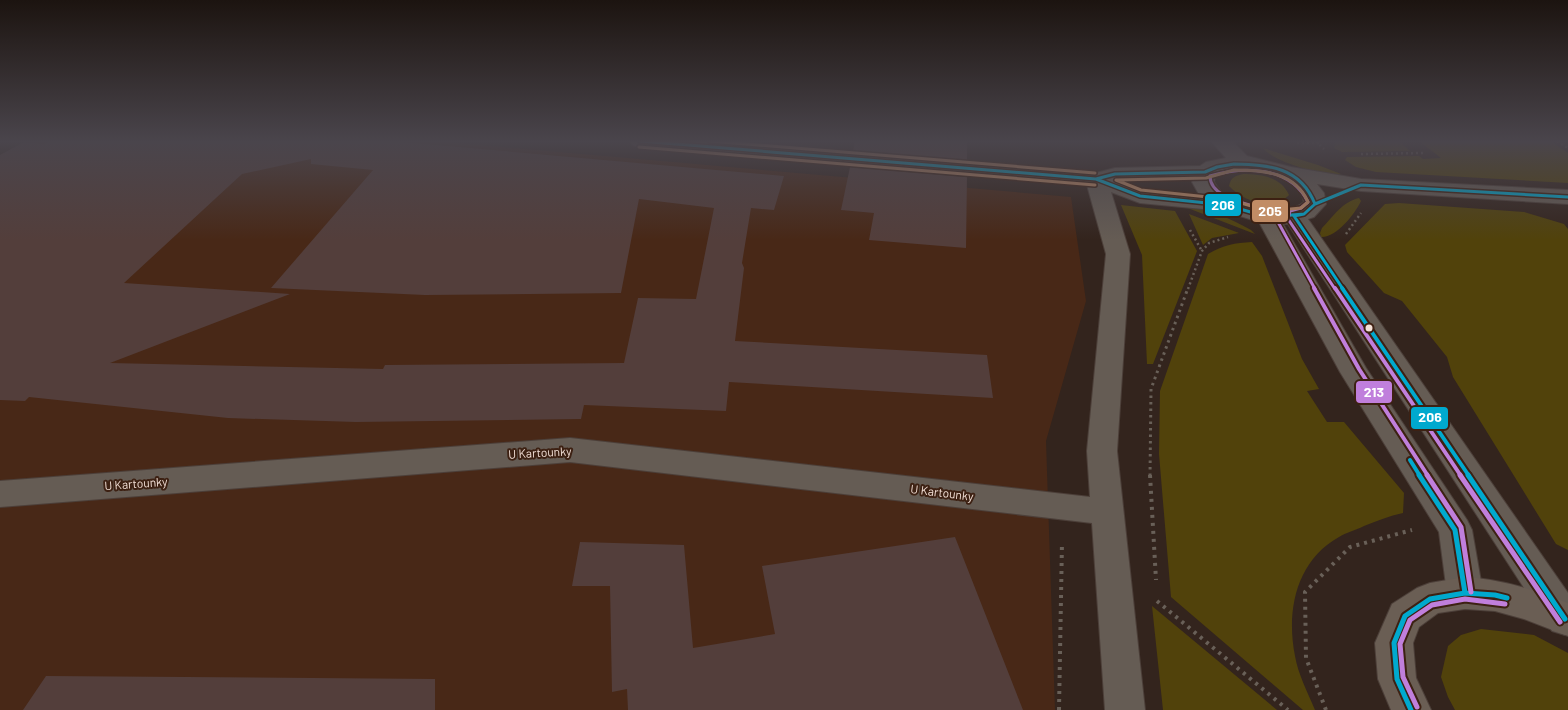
<svg xmlns="http://www.w3.org/2000/svg" width="1568" height="710" viewBox="0 0 1568 710" font-family="Barlow,sans-serif">
  <style>
    .built { fill: #482817 }
    .green { fill: #51420b }
    .building { fill: #533e3b; fill-rule: evenodd }
    .lines { fill: none; stroke-linecap: round; stroke-linejoin: round }
    .minor-casing { stroke: #4c3f39; stroke-width: 2 }
    .secondary-casing { stroke: #4c3f39; stroke-width: 2 }
    .path-far2 { stroke: #696058; stroke-width: 2.5; stroke-dasharray: 2 3; stroke-linecap: butt }
    .path-far1 { stroke: #696058; stroke-width: 3; stroke-dasharray: 2.5 4; stroke-linecap: butt }
    .path { stroke: #696058; stroke-width: 4; stroke-dasharray: 3 5; stroke-linecap: butt }
    .minor { fill: #655c54; fill-rule: evenodd }
    .secondary { fill: #6a5e54; fill-rule: evenodd }
    .bus-1-far2-casing { stroke: #3d2113; stroke-width: 6 }
    .bus-1-far1-casing { stroke: #3d2113; stroke-width: 8 }
    .bus-1-casing { stroke: #3d2113; stroke-width: 9 }
    .bus-2-far2-casing { stroke: #3d2113; stroke-width: 6 }
    .bus-2-far1-casing { stroke: #3d2113; stroke-width: 8 }
    .bus-2-casing { stroke: #3d2113; stroke-width: 9 }
    .bus-3-casing { stroke: #3d2113; stroke-width: 6 }
    .bus-1-far2 { stroke: #00a9ce; stroke-width: 3 }
    .bus-1-far1 { stroke: #00a9ce; stroke-width: 4 }
    .bus-1 { stroke: #00a9ce; stroke-width: 5 }
    .bus-2-far2 { stroke: #c07fdc; stroke-width: 3 }
    .bus-2-far1 { stroke: #c07fdc; stroke-width: 4 }
    .bus-2 { stroke: #c07fdc; stroke-width: 5 }
    .bus-3 { stroke: #c18c65; stroke-width: 3 }
    .bus-dot { fill: #f3e0d7; stroke: #3d2113; stroke-width: 2 }
    .labels { text-anchor: middle; stroke-width: 4; stroke-linejoin: round; paint-order: stroke }
    .street-label { font-size: 12px; fill: #f3e0d7; stroke: #3d2113 }
    .line-badge { stroke: #3d2113; stroke-width: 2 }
    .badge-label { font-size: 14px; text-anchor: middle; font-weight: bold; fill: #fff }
  </style>
  <rect width="100%" height="100%" fill="#33241d"/>
  <!-- built -->
  <path class="built" d="M33,141H433L1071,197L1086,301L1046,441L1055,710H0V155Z"/>
  <!-- green -->
  <path class="green" d="M1336,141H1399L1410,151L1342,152L1334,148Z
    M1419,141H1551L1568,153V183L1376,172L1356,167L1345,160L1347,157L1419,156L1423,159L1441,158Z
    M1263,148L1318,165L1341,174C1323,176 1273,162 1263,148Z
    M1243,174C1261,174 1281,177 1289,195C1272,212 1243,201 1229,186C1231,177 1235,176 1243,174Z
    M1359,198L1361,201C1355,214 1336,238 1321,237L1320,233L1322,228C1334,216 1342,202 1359,198Z
    M1399,203L1524,212L1564,224L1568,229V550L1556,544L1453,377L1447,357L1402,301L1384,293L1347,252L1345,245L1385,204Z
    M1121,205L1175,211L1197,251L1153,364H1147L1142,255Z
    M1185,207C1209,209 1230,218 1251,230L1255,234Z
    M1189,214L1239,233L1212,238L1203,245Z
    M1252,242L1262,256L1302,359L1319,389L1307,391L1327,422H1344L1404,493L1403,513C1389,516 1377,521 1364,526C1356,530 1347,532 1339,537C1296,561 1286,611 1295,656C1298,674 1308,693 1315,710H1303L1171,597L1159,454L1160,391L1208,254C1223,245 1235,243 1252,242Z
    M1152,606L1277,710H1163Z
    M1481,629L1534,635L1568,653V710H1455L1448,697L1441,677L1448,646L1461,635Z"/>
  <!-- building -->
  <path class="building" d="M50,141H391L784,176L774,210L751,208L742,263L744,268L735,341L987,355L993,398L729,382L726,411L584,405L581,419L356,422L228,418L29,397L25,401L0,400V155L24,142L44,144ZM311,159V164L373,170L271,288L425,295L621,293L639,199L714,208L696,299L638,298L624,363L385,365L383,369L110,363L290,294L124,283L242,174Z
    M855,141H967V160L853,151Z
    M850,167L967,177L966,248L869,240L874,213L841,210Z
    M955,537L1023,710H628L627,689L612,692L610,586H572L580,542L684,545L693,648L775,634L762,566Z
    M46,676L435,679V710H23Z"/>
  <g class="lines">
    <!-- minor casing -->
    <g class="minor-casing">
      <path id="minor" d="M630,141H708L1096,173L1115,168L1200,166L1206,162L1226,158L1211,141H1232L1247,156L1291,167L1361,179L1568,190V204L1361,191L1317,184L1324,193L1326,204L1314,217L1308,219L1568,593V634L1565,635L1552,631L1288,224H1283L1366,368L1467,520L1472,530L1483,593L1478,604L1465,609L1452,604L1447,593L1439,532L1340,372L1259,222L1224,211L1140,203L1111,192L1130,254L1117,451L1145,710H1105L1092,523L570,462L0,507V481L570,438L1090,497L1087,451L1106,254L1087,185L640,147L633,145ZM1241,168C1264,171 1298,175 1304,202C1282,221 1226,206 1214,182L1215,174L1219,171ZM1193,179L1192,182L1200,196L1144,190L1119,180Z"/>
    </g>
    <!-- secondary casing -->
    <g class="secondary-casing">
      <path id="secondary" d="M1465,577C1504,580 1532,589 1568,603V636L1524,619L1495,611L1465,609L1438,613L1419,627L1413,643L1416,678L1431,710H1391L1378,679L1375,643L1392,604L1417,588L1430,583Z"/>
    </g>
    <!-- path-far2 -->
    <path class="path-far2" d="M1316,141L1324,149
      M1557,141L1568,148
      M1297,143H1319L1322,141
      M1361,154L1423,153
      M1190,230L1202,251
      M1346,234L1361,213
      M1188,289L1202,251L1209,243L1228,237"/>
    <!-- path-far1 -->
    <path class="path-far1" d="M1150,476L1151,389L1188,288"/>
    <!-- path -->
    <path class="path" d="M1150,475L1156,580
      M1157,601L1288,710
      M1059,710L1062,542
      M1326,710L1306,658L1305,592L1350,547L1412,530"/>
    <!-- minor -->
    <use href="#minor" class="minor"/>
    <!-- secondary -->
    <use href="#secondary" class="secondary"/>
    <!-- bus-1-far2 casing -->
    <g class="bus-1-far2-casing">
      <path id="bus-1-far2" d="M640,141L1096,179
        M1234,164C1270,165 1300,167 1315,204L1304,214L1268,217L1226,205L1140,196L1096,179L1115,174L1205,172L1217,167Z
        M1294,216L1343,289
        M1294,216L1304,214L1315,204L1361,185L1568,197"/>
    </g>
    <!-- bus-1-far1 casing -->
    <g class="bus-1-far1-casing">
      <path id="bus-1-far1" d="M1342,288L1469,476
        M1410,460L1420,476"/>
    </g>
    <!-- bus-1 casing -->
    <g class="bus-1-casing">
      <path id="bus-1" d="M1419,475L1455,530L1465,593
        M1468,475L1565,619
        M1411,710L1397,679L1394,643L1405,616L1430,599L1465,593L1495,595L1507,598"/>
    </g>
    <!-- bus-2-far2 casing -->
    <g class="bus-2-far2-casing">
      <path id="bus-2-far2" d="M1315,289L1273,213C1257,204 1210,201 1210,176C1244,166 1290,166 1308,202L1301,208L1290,211L1288,219L1335,289"/>
    </g>
    <!-- bus-2-far1 casing -->
    <g class="bus-2-far1-casing">
      <path id="bus-2-far1" d="M1314,288L1359,369L1428,476
        M1335,288L1461,476"/>
    </g>
    <!-- bus-2 casing -->
    <g class="bus-2-casing">
      <path id="bus-2" d="M1427,475L1461,527L1471,592
        M1460,475L1560,622
        M1417,707L1403,677L1400,644L1410,620L1432,605L1465,599L1505,604"/>
    </g>
    <!-- bus-3 casing -->
    <g class="bus-3-casing">
      <path id="bus-3" d="M710,141L1095,173
        M639,147L1095,185
        M1234,170C1263,170 1295,172 1308,202L1301,208L1269,211L1227,199L1141,190L1116,180L1206,178Z"/>
    </g>
    <!-- bus-1-far2 -->
    <use href="#bus-1-far2" class="bus-1-far2"/>
    <!-- bus-1-far1 -->
    <use href="#bus-1-far1" class="bus-1-far1"/>
    <!-- bus-1 -->
    <use href="#bus-1" class="bus-1"/>
    <!-- bus-2-far2 -->
    <use href="#bus-2-far2" class="bus-2-far2"/>
    <!-- bus-2-far1 -->
    <use href="#bus-2-far1" class="bus-2-far1"/>
    <!-- bus-2 -->
    <use href="#bus-2" class="bus-2"/>
    <!-- bus-3 -->
    <use href="#bus-3" class="bus-3"/>
  </g>
  <!-- sky -->
  <linearGradient id="sky" x2="0" y2="1"><stop stop-color="#1c1410"/><stop offset="0.59" stop-color="#4a454c"/><stop offset="1" stop-color="#4a454c" stop-opacity="0"/></linearGradient>
  <rect width="1568" height="240" fill="url(#sky)"/>
  <!-- markers -->
  <circle class="bus-dot" cx="1369" cy="328" r="4.5"/>
  <g class="labels">
    <!-- street labels -->
    <g class="street-label">
      <text transform="translate(540 453) rotate(-3)" y="4">U Kartounky</text>
      <text transform="translate(136 484) rotate(-4)" y="4">U Kartounky</text>
      <text transform="translate(942 493) rotate(7)" y="4">U Kartounky</text>
    </g>
  </g>
  <g class="line-badge">
    <rect x="1204" y="193" width="38" height="24" rx="5" fill="#00a9ce"/>
    <rect x="1251" y="199" width="38" height="24" rx="5" fill="#c18c65"/>
    <rect x="1355" y="380" width="38" height="24" rx="5" fill="#c07fdc"/>
    <rect x="1410" y="406" width="39" height="24" rx="5" fill="#00a9ce"/>
  </g>
  <g class="badge-label">
    <text x="1223" y="210">206</text>
    <text x="1270" y="216">205</text>
    <text x="1374" y="397">213</text>
    <text x="1430" y="422">206</text>
  </g>
</svg>
